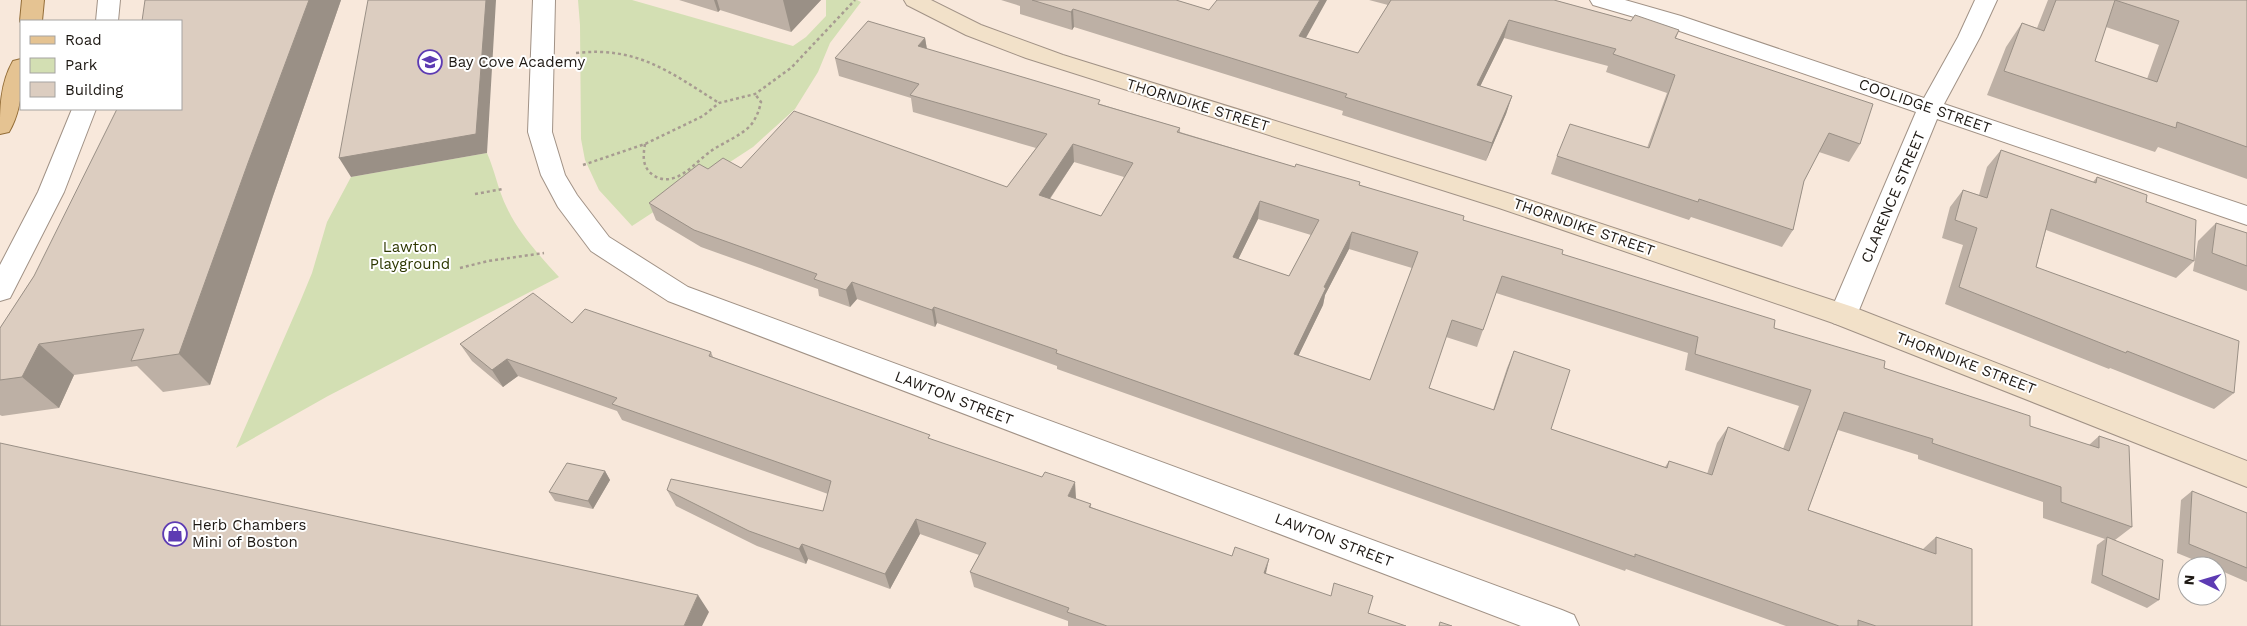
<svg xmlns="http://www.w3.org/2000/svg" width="2247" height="626" viewBox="0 0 2247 626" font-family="'Work Sans',sans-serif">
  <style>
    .green { fill: #d3dfb3 }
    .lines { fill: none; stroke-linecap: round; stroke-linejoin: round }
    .street-casing { stroke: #a19286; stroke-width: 2 }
    .secondary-casing { stroke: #a19286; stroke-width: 2 }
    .primary-casing { stroke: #936d37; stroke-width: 2 }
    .path { stroke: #a79b91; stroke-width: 2.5; stroke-dasharray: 3 3; stroke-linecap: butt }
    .street { fill: #fff; fill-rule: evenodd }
    .secondary { fill: #f2e1c9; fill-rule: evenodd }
    .primary { fill: #e5c392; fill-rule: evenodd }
    .wall { fill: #bdb0a5; fill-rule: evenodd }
    .shaded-wall { fill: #9a9086 }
    .building { fill: #dccdc0; stroke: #9a9086; fill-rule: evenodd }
    .labels { text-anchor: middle; stroke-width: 4; stroke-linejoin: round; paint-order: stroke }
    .poi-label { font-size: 15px; fill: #1d1813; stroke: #fff; text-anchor: start }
    .street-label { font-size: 15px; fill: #1d1813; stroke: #fff }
    .park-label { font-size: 15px; fill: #2d3700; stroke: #fff }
  </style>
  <rect width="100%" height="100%" fill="#f8e8db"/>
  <!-- green -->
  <path class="green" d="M578,0H632L793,46L806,37L826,16V0H857L861,2L830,43L818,72L795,109L753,147L632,226L599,190L585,160L581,139L580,25Z
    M487,153C495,171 498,190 507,208C519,234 540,256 559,277L328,396L236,448L300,302L312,273L327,222L351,177Z"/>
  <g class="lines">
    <!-- street casing -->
    <g class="street-casing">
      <path id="street" d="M98,0H120L118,21H96Z
        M533,0H555L552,132L565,175L577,195L609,237L688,287L1562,610L1574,615L1579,626H1521L668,301L591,251L558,207L541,175L528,132Z
        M1590,0H1625L1681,16L1924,98L1958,37L1975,0H1997L1980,37L1944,104L2247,206V225L1937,119L1857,315L1853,323L1843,326L1833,323L1829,315L1916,112L1665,26L1593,5Z
        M72,109H96L64,192L10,298L0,301V265L38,192Z"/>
    </g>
    <!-- secondary casing -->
    <g class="secondary-casing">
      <path id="secondary" d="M904,0H931L981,25L1063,55L1517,196L1853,307L2247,461V487L1833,323L1499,208L1026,58L966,35L907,5Z"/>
    </g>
    <!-- primary casing -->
    <g class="primary-casing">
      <path id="primary" d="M22,0H44L42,21H21V23L20,21Z
        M21,59C23,84 22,110 9,132L0,134C0,108 0,84 13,61Z"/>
    </g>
    <!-- path -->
    <path class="path" d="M576,53C637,46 670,72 719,103
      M645,144C643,156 642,167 653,175C675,190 695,162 711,151C724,142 739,137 750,126C756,119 759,111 761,102L755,94
      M583,165L645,144L703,116L719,103L755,94L791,68L855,0
      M475,194L503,189
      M460,268L488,261L544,253"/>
    <!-- street -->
    <use href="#street" class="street"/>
    <!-- secondary -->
    <use href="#secondary" class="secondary"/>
    <!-- primary -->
    <use href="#primary" class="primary"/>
  </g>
  <!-- wall -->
  <path class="wall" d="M145,0H341L273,196L210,385L163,392L137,366L74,375L59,408L2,416L0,415V328L34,276L181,109Z
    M679,0H821L791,32L720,10L718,12Z
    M1001,0H1176L1209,10L1358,53L1388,5L1369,0H1554L1631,21L1679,30L1676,38L1860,144L1849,162L1819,152L1804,181L1793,230L1782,247L1691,217L1689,220L1551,174L1557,156L1647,148L1667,93L1606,72L1608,66L1504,38L1480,86L1512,96L1506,114L1486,161L1342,115L1343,111L1074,27L1072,30L1020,14V6Z
    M2048,0H2247V179L2158,147L2155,152L1987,95L2006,47L2022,23L2037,28ZM2106,27L2159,45L2147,79L2095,61Z
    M925,38L927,49L1100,104L1180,128V132L1295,167L1360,185L1562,254L1774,328L1884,368L2030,426L2089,445L2099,436L2132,527L2115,540L2159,600L2147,608L2091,583L2097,545L2105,539L2043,518V502L1918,459V455L1838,430L1808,510L1923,549L1936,537L1972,626H1786L1626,569L1625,571L1057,369V366L937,323L935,327L857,299L850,307L819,296L818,289L701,247L656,220L649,203L708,169L741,168L1007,187L1036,148L913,112L911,98L839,76L835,58ZM1074,162L1124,177L1101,216L1050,199ZM1258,219L1311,235L1289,276L1238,259ZM1349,249L1412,268L1370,380L1298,356L1323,305L1325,295ZM1496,293L1688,353L1685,370L1799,406L1783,449L1728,427L1717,443L1707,474L1669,461L1665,467L1551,429L1514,351L1507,368L1493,410L1429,388L1446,337L1477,347Z
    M2001,150L2093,182L2097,177L2146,202L2194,261L2176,278L2046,230L2036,267L2234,393L2214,409L2110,368L2109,369L1945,304L1963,245L1942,238L1950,207L1963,190L1979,195L1987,167Z
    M2216,223L2247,233V291L2193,271L2198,241Z
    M572,323L711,352L713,357L931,439L1075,499L1091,504V507L1368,613L1406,626H1068V621L974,587L970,572L979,555L920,534L890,589L808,559L806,564L757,546L676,506L667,490L823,511L828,494L622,420L617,411L518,376L503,387L472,361L460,344Z
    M605,471L610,480L593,509L555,501L549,492Z
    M2192,491L2247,513V582L2217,569V566H2209L2177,553L2181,500Z"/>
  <!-- shaded-wall -->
  <path class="shaded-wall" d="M309,0H341L273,196L210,385L179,354L248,163Z
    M486,0H496L487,153L351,177L339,158Z
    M714,0H717L720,10L718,12Z
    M783,0H821L791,32Z
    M1320,0H1327L1297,54L1299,36Z
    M1073,9L1074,27L1072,30L1071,12Z
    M1509,20L1504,38L1472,103L1477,85Z
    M925,38L928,56L918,46Z
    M1512,96L1506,114L1486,161L1492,143Z
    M1073,144L1074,162L1040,213L1039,195Z
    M1260,201L1258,219L1231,274L1233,257Z
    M1352,232L1349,249L1325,295L1323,305L1291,371L1294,354L1324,287Z
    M852,282L857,299L850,307L846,290Z
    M934,307L937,323L935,327L932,310Z
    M39,344L74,375L59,408L22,377Z
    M507,359L518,376L503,387L492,370Z
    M605,471L610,480L593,509L588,501Z
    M1075,482L1076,498L1070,512L1068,496Z
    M916,519L920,534L890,589L885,574Z
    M802,544L808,559L806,564L799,549Z
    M1269,559L1266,573H1264Z
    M698,595L709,612L702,626H684Z"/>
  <!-- building -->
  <path class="building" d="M145,0H309L248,163L179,354L131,361L144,329L39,344L22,377L0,380V328L34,276L117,109H181V21H142Z
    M368,0H486L476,134L339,158Z
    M1032,0H1176L1209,10L1217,0H1320L1299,36L1358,53L1391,0H1554L1631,21L1635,15L1679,30L1675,38L1873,104L1860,144L1829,133L1804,181L1793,230L1699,199L1698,202L1557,156L1570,124L1649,148L1675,75L1613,54L1616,49L1509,20L1477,85L1512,96L1492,143L1345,97L1347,94L1073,9L1071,12Z
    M2056,0H2115L2095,61L2157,82L2179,21L2115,0H2247V147L2177,122L2176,128L2004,71L2022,23L2044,31Z
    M868,21L925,38L918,46L1100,100L1098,104L1180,128L1177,132L1295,167L1296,164L1360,182L1359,185L1464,216L1463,220L1563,250L1562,254L1775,320L1774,328L1885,361L1884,368L2030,416V426L2099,448V436L2129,446L2132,527L2061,502V487L1932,443L1933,439L1844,412L1808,510L1936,554V537L1972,549V626H1876L1858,620V626H1839L1635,554V557L1056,353L1057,350L934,307L932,310L852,282L846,290L814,279L817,274L694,230L649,203L699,164L708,169L723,158L741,168L794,111L1007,187L1047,134L910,95L919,84L835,58ZM1073,144L1133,163L1101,216L1039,195ZM1260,201L1319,220L1289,276L1233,257ZM1352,232L1418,252L1370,380L1294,354L1326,288L1324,287ZM1502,276L1698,337L1695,354L1811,390L1789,451L1728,427L1712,475L1669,461L1667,468L1551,429L1570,370L1514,351L1494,410L1429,388L1452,320L1483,330Z
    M2001,150L2096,183L2097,177L2147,195L2146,202L2196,220L2194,261L2051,209L2036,267L2239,341L2234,393L2127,351L2126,353L1959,287L1977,228L1955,220L1963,190L1987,198Z
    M2216,223L2247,233V266L2212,253Z
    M533,293L572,323L585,309L711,352L709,356L930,435L928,438L1042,477L1045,472L1075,482L1068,496L1091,504L1089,507L1232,556L1235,547L1269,559L1264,573L1331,596L1334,583L1373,596L1368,613L1406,626H1107L1067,612L1069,608L970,572L986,543L916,519L885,574L802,544L799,549L749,531L667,490L671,479L823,511L831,481L612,404L617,398L507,359L492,370L460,344Z
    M0,443L698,595L684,626H0Z
    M567,463L605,471L588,501L549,492Z
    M2192,491L2247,513V568L2189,544Z
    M2107,537L2163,560L2159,600L2102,575Z
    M1440,622L1452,626H1439Z"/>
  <!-- icons -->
  <defs>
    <g id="school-ring" transform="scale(1.25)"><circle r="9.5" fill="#fff" stroke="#5d3bb3" stroke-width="1.5"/><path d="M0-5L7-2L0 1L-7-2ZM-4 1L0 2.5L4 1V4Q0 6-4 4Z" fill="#5d3bb3"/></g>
    <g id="shop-ring" transform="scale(1.25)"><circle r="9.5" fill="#fff" stroke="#5d3bb3" stroke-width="1.5"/><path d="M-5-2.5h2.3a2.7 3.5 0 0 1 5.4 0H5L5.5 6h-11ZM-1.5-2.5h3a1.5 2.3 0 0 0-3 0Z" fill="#5d3bb3"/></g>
  </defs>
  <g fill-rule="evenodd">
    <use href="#school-ring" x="430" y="62"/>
    <use href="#shop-ring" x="175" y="534"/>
  </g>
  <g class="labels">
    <!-- poi labels -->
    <g class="poi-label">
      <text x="448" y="67">Bay Cove Academy</text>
      <text x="192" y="530">Herb Chambers<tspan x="192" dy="17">Mini of Boston</tspan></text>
    </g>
    <!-- street labels -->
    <g class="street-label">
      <text transform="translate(1198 105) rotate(17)" y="5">THORNDIKE STREET</text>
      <text transform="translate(1925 106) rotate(19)" y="5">COOLIDGE STREET</text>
      <text transform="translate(1893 197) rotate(-67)" y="5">CLARENCE STREET</text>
      <text transform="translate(1584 227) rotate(19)" y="5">THORNDIKE STREET</text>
      <text transform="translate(1966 363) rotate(21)" y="5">THORNDIKE STREET</text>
      <text transform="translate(954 398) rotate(21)" y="5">LAWTON STREET</text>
      <text transform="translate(1334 540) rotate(21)" y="5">LAWTON STREET</text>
    </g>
    <!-- park labels -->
    <g class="park-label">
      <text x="410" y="252">Lawton<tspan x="410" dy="17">Playground</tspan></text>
    </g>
  </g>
  <!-- legend -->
  <rect x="20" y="20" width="162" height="90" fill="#ffffff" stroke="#a5a3a1"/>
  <rect x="30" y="36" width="25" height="8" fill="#e5c392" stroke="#a5a3a1"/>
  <text x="65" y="45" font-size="15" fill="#1d1813">Road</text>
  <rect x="30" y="58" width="25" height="15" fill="#d3dfb3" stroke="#a5a3a1"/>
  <text x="65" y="70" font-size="15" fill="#1d1813">Park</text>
  <rect x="30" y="82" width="25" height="15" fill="#dccdc0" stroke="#a5a3a1"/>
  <text x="65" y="95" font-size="15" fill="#1d1813">Building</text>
  <!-- north arrow -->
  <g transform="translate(2202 581) rotate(275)"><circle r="24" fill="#ffffff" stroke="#a5a3a1"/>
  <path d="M0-4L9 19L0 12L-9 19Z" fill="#5d3bb3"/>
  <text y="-8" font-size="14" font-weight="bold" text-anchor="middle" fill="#1d1813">N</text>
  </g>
</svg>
